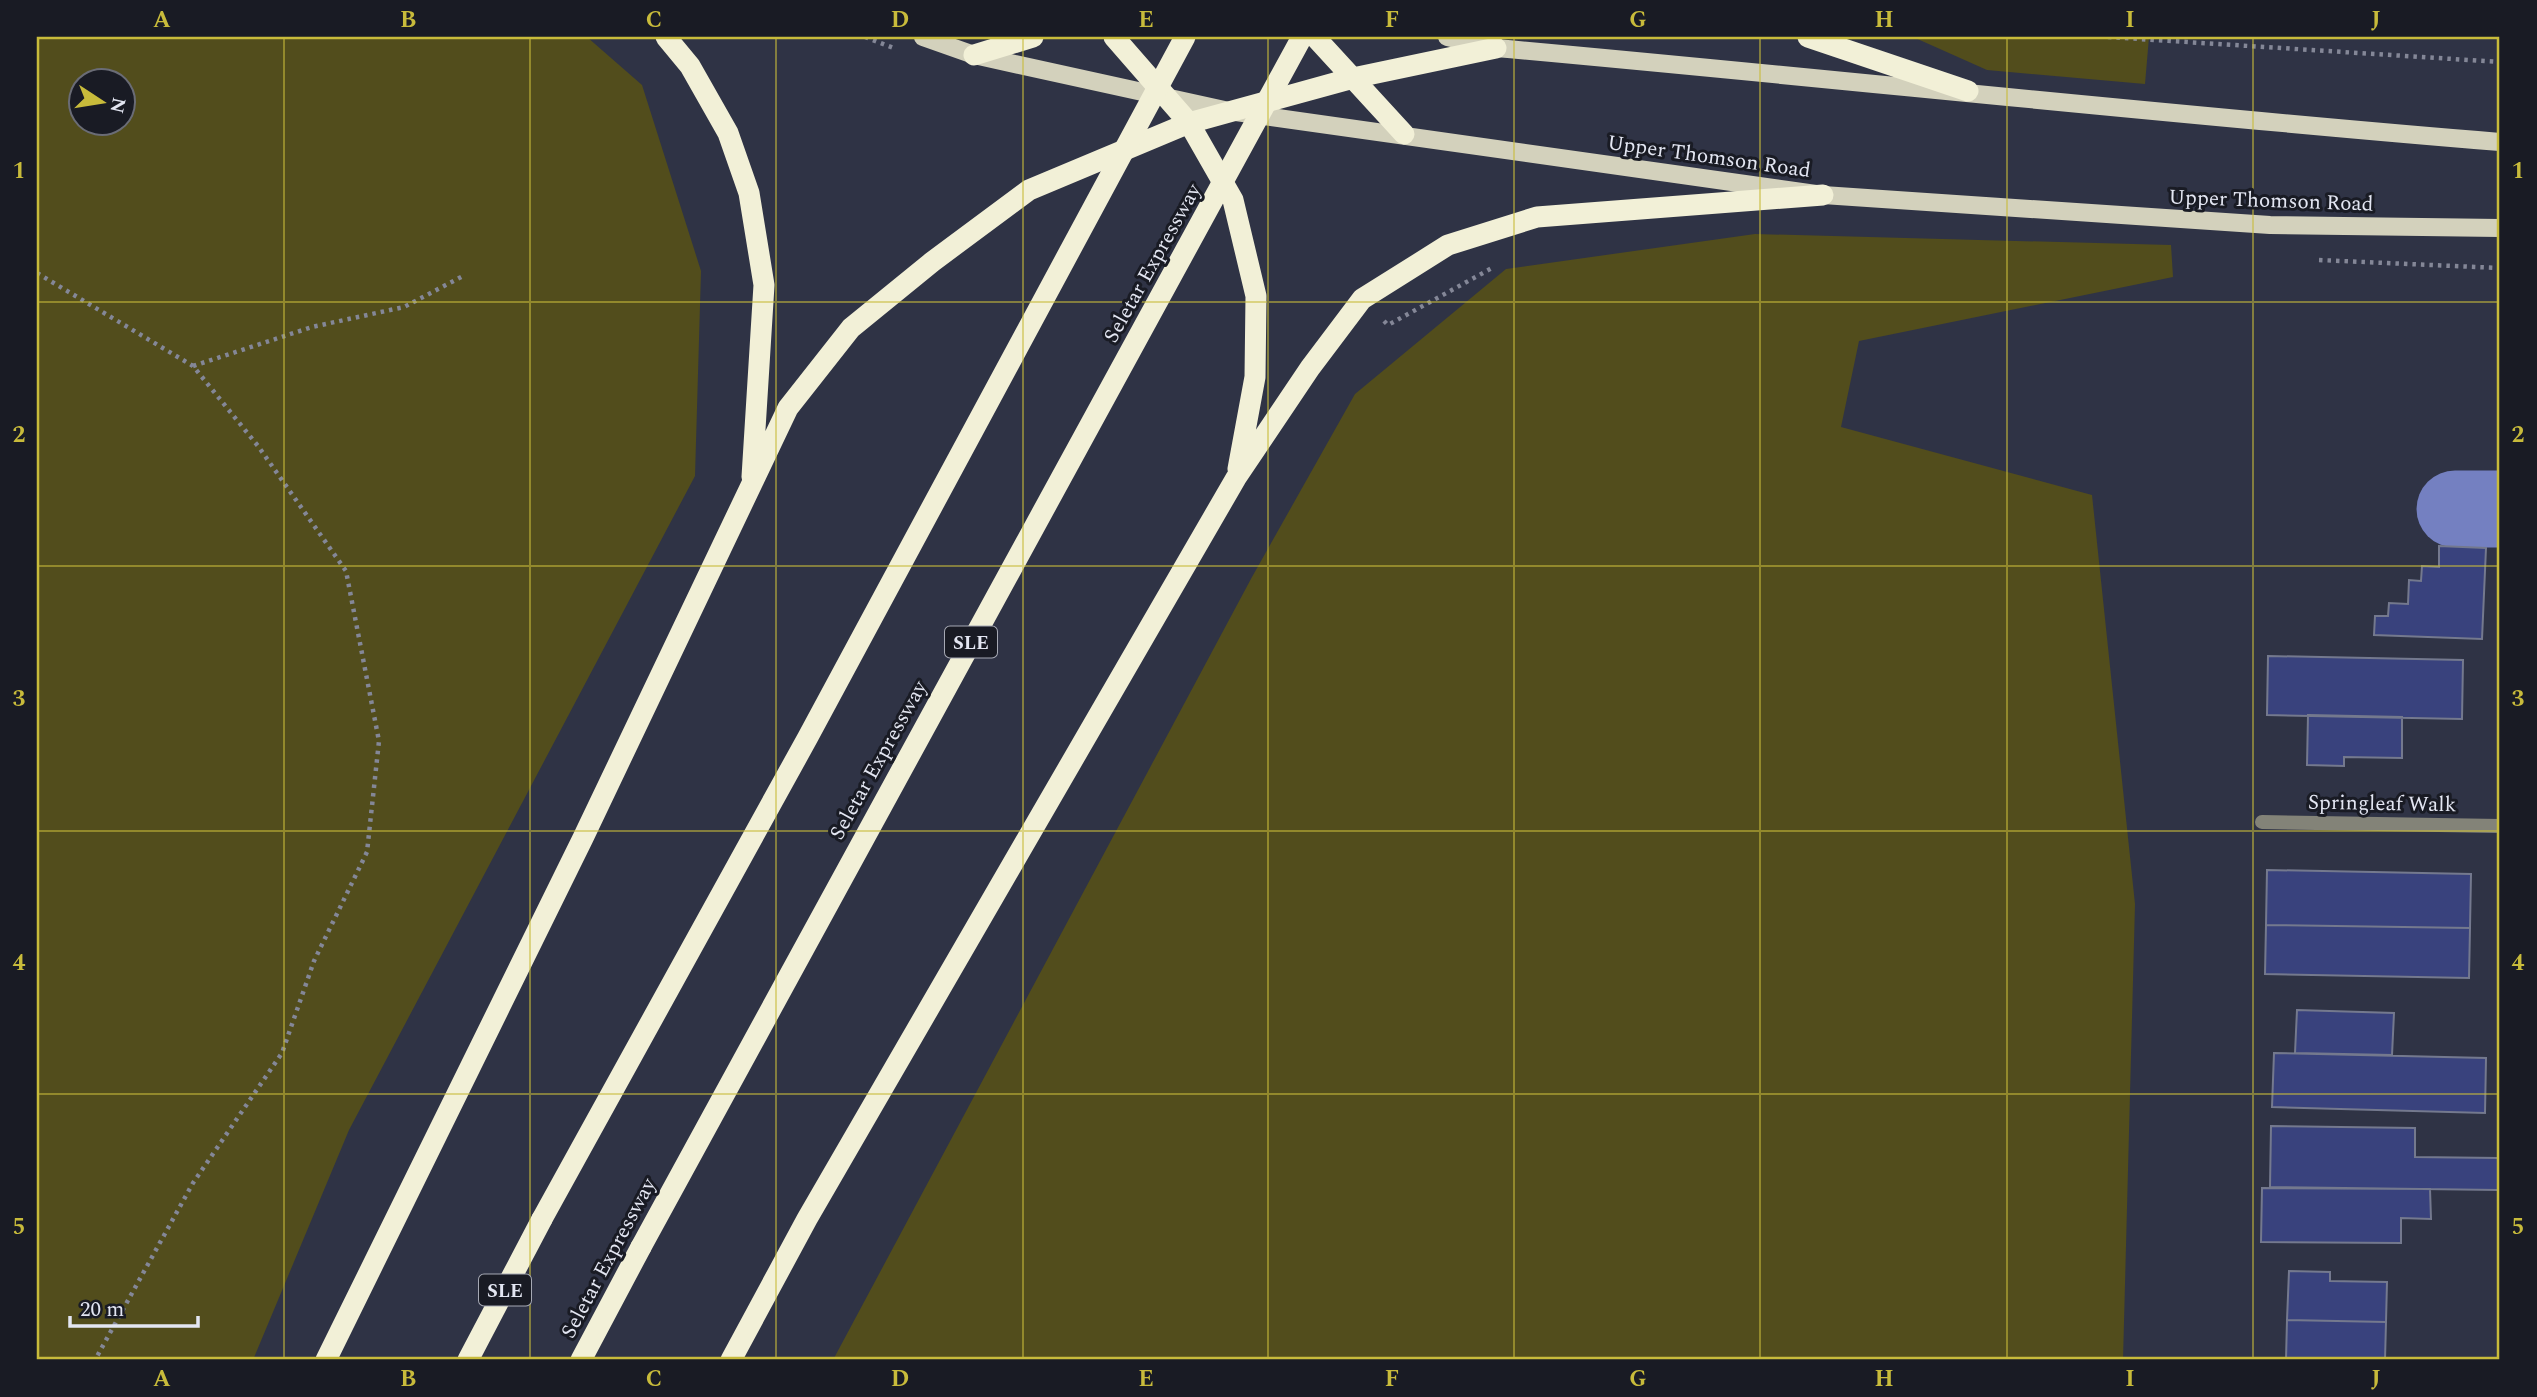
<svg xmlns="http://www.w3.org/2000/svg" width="2537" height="1397" viewBox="0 0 2537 1397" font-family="Spectral,serif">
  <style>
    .green { fill: #524d1c; fill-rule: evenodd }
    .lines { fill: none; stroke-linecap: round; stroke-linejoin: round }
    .river { stroke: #7480c1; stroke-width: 77 }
    .building { fill: #39427d; stroke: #74798e; stroke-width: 2 }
    .path { stroke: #848797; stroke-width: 4.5; stroke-dasharray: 3.5 5; stroke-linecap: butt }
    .street { stroke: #838378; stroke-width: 14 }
    .primary { stroke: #d3d1bc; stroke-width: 18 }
    .highway { stroke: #f2f0d7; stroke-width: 21 }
    .highway-bridge { stroke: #f2f0d7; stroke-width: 21 }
    .grid { fill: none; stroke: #c8bb3b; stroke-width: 2; stroke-opacity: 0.55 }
    .labels { text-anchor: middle; stroke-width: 6; stroke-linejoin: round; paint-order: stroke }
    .shield { fill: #191b24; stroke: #a6a9b4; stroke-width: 2 }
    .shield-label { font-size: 19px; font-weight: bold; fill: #e3e6f2 }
    .street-label { font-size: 21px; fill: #e3e6f2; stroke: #191b24 }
    .neatline { fill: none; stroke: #c8bb3b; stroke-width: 2.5 }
    .grid-label { font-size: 23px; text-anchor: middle; font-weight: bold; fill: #c8bb3b }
  </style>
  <rect width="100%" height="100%" fill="#2f3345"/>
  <!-- green -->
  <path class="green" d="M37,37H587L642,85L701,271L695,476L349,1130L253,1360H37ZM80,80H122V122H80Z
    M1913,37H2149L2145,84L1987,70Z
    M1755,234L2171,245L2173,277L1859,341L1841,427L2092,495L2135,904L2123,1360H833L1252,577L1355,394L1506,269Z"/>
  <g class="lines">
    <!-- river -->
    <path class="river" d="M2455,509H2500"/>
  </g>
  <!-- building -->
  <path class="building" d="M2439,546L2486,548L2482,639L2374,635L2375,616H2388L2389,603L2408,604L2409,580L2421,581L2422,566L2439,567Z
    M2268,656L2463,660L2462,719L2267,715Z
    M2308,715L2402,717V758L2344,757V766L2307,765Z
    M2267,870L2471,874L2470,928L2266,925Z
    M2266,925L2470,928L2469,978L2265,974Z
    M2297,1010L2394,1013L2392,1055L2295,1053Z
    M2274,1053L2486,1058L2485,1113L2272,1107Z
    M2271,1126L2415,1128V1157L2498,1158V1190L2270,1187Z
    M2262,1188L2430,1189L2431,1219L2401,1218V1243L2261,1242Z
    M2289,1271L2330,1272V1281L2387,1282L2386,1322L2287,1320Z
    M2287,1320L2386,1322L2385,1360H2286Z"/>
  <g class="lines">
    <!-- path -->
    <path class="path" d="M865,37L896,49
      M2108,37L2500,62
      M2319,260L2500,268
      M37,273L193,366L258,446L346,571L379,741L367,852L314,961L282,1053L193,1183L95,1360
      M1384,321L1388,325L1492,268
      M193,366L312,327L404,307L463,276"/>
    <!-- street -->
    <path class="street" d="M2262,822L2500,826"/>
    <!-- primary -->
    <path class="primary" d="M923,37L974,55L1229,111L1823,195L2270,225L2500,228
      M1447,37L1496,48C1831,78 2165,115 2500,142"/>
    <!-- highway -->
    <path class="highway" d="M666,37L690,66L728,133L749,193L764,285L752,477
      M1114,37L1189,123L1233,200L1256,296L1255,377L1238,469
      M1315,37L1404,134
      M1808,37L1968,91
      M974,55L1033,37
      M326,1360L583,838L788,408L851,328L932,262L1029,190L1189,123L1353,78L1496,48
      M468,1360L542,1219
      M581,1360L641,1247
      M731,1360L807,1219L1236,478L1310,368L1362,299L1448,245L1537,217L1823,195"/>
    <!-- highway-bridge -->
    <path class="highway-bridge" d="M542,1219L808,737L1185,37
      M641,1247L1302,37"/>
  </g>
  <!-- grid -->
  <path class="grid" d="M284,37V1360M530,37V1360M776,37V1360M1023,37V1360M1268,37V1360M1514,37V1360M1760,37V1360M2007,37V1360M2253,37V1360M37,302H2500M37,566H2500M37,831H2500M37,1094H2500"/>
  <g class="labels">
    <!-- shield labels -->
    <g class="shield">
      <rect x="945" y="626.5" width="52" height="31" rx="5"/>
      <rect x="479" y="1274.5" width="52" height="31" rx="5"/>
    </g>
    <g class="shield-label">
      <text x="971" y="649">SLE</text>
      <text x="505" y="1297">SLE</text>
    </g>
    <!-- street labels -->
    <g class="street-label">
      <text transform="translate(1709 156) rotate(8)" y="7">Upper Thomson Road</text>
      <text transform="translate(2271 200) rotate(2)" y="7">Upper Thomson Road</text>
      <text transform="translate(1152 263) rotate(-61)" y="7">Seletar Expressway</text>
      <text transform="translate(878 760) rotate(-61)" y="7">Seletar Expressway</text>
      <text transform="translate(2382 803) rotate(1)" y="7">Springleaf Walk</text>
      <text transform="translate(608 1258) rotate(-62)" y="7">Seletar Expressway</text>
    </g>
  </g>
  <!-- border -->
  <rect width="2537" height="1397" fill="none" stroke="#191b24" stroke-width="77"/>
  <!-- north arrow -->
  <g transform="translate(102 102) rotate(102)"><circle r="33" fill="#191b24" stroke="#6a6c76" stroke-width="2"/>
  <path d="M0-5L12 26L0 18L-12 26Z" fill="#c8bb3b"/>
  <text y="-10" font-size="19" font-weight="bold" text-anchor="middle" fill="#e3e6f2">N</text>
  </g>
  <!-- scale -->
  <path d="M70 1316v10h128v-10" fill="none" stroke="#e3e6f2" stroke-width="3.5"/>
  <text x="80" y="1316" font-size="21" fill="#e3e6f2" stroke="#191b24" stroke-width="5" paint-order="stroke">20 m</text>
  <rect x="38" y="38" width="2460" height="1320" class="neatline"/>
  <g class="grid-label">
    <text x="162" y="27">A</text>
    <text x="408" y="27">B</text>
    <text x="654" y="27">C</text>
    <text x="900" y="27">D</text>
    <text x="1146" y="27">E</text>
    <text x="1392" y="27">F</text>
    <text x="1638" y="27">G</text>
    <text x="1884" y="27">H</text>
    <text x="2130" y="27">I</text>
    <text x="2376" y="27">J</text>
    <text x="19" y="178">1</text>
    <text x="2518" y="178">1</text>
    <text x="19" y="442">2</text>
    <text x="2518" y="442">2</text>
    <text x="19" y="706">3</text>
    <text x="2518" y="706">3</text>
    <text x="19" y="970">4</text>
    <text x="2518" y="970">4</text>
    <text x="19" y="1234">5</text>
    <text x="2518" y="1234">5</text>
    <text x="162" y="1386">A</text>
    <text x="408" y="1386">B</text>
    <text x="654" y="1386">C</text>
    <text x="900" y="1386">D</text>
    <text x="1146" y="1386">E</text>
    <text x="1392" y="1386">F</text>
    <text x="1638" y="1386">G</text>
    <text x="1884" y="1386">H</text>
    <text x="2130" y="1386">I</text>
    <text x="2376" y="1386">J</text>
  </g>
</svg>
